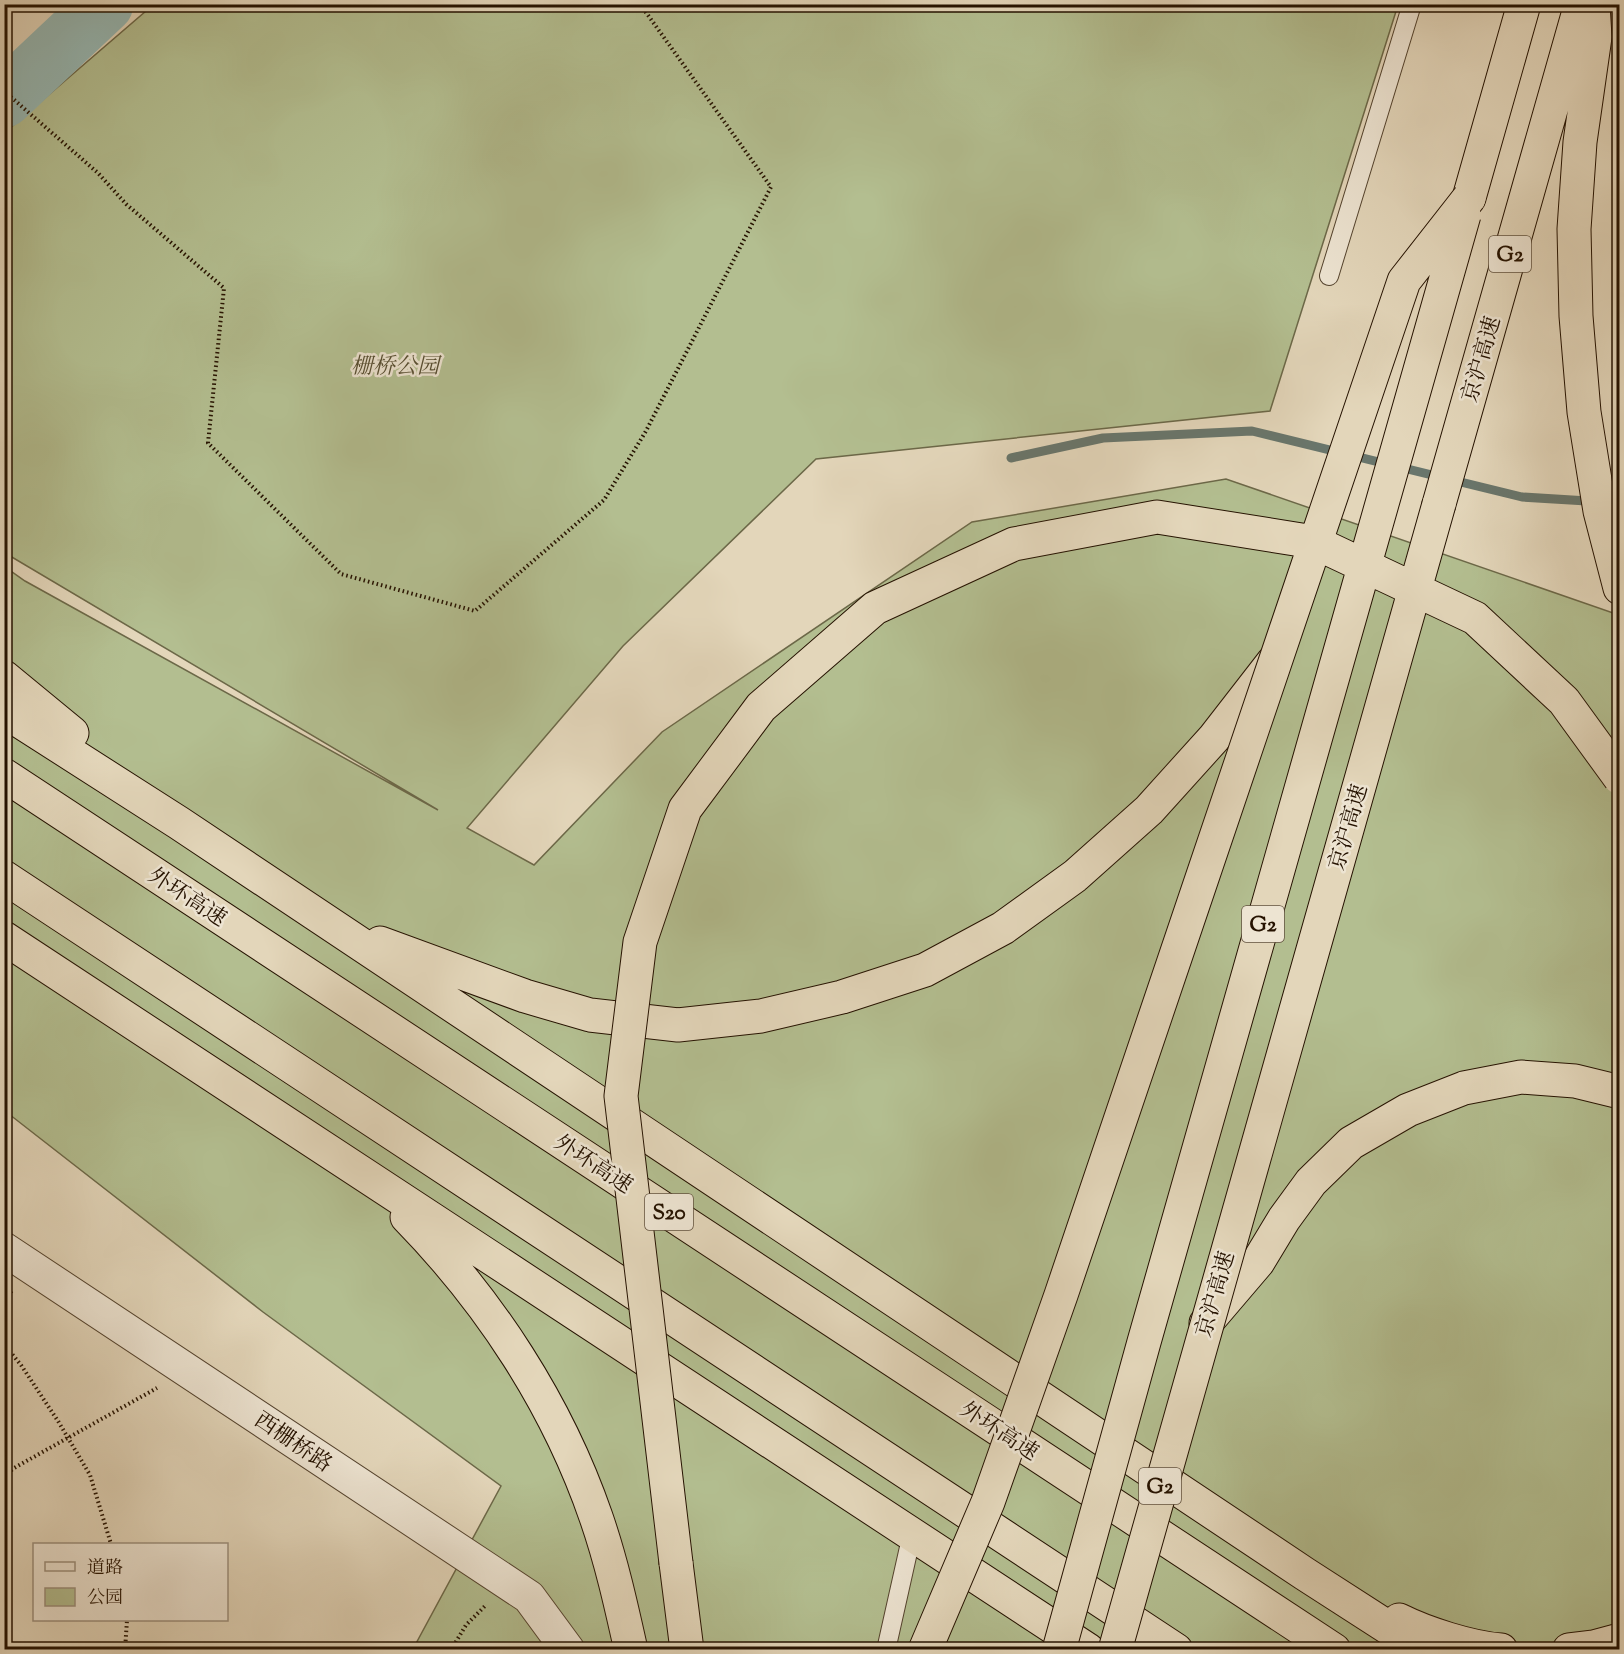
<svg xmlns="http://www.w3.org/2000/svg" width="1624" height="1654" viewBox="0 0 1624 1654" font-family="'Sorts Mill Goudy','Noto Serif SC',serif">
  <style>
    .green { fill: #b3be90; stroke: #6c6848; stroke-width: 1.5 }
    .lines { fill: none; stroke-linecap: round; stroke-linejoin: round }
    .stream { stroke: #69766c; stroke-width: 9 }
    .river { stroke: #96b8b4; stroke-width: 57 }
    .service-casing { stroke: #54432e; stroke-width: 20 }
    .minor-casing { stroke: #54432e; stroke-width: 35 }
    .motorway-casing { stroke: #251200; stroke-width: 35 }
    .path { stroke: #251200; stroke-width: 4; stroke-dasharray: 1.5 3; stroke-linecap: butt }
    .service { stroke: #ede4d2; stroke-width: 18 }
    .minor { stroke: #ede4d2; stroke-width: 33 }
    .motorway { stroke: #e3d6ba; stroke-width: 33 }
    .motorway-bridge-casing { stroke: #251200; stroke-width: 35; stroke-linecap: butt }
    .motorway-bridge { stroke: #e3d6ba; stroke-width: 33 }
    .labels { text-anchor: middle; stroke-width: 5; stroke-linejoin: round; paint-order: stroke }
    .shield { fill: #ede4d2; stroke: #61513f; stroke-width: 1.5 }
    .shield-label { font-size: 21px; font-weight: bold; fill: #251200 }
    .street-label { font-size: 22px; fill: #251200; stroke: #ede4d2 }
    .park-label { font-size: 22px; font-style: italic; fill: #574e32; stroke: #ede4d2 }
  </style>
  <rect width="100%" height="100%" fill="#e3d6ba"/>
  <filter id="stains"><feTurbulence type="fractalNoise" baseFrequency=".00333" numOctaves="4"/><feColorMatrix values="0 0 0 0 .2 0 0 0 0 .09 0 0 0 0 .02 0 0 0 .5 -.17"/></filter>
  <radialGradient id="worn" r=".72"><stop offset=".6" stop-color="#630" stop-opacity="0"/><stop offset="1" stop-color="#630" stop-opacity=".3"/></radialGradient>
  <!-- green -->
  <path class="green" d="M153,5H1398L1270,411L816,459L623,646L467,828L534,865L662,732L972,522L1226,479L1619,615V1649H413L501,1486L263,1312L5,1111V567L25,581L438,810L5,553V136L9,129Z"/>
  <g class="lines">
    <!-- stream -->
    <path class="stream" d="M1011,458L1103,438L1252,431L1522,497L1620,503"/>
    <!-- river -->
    <path class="river" d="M4,99L105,4"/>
    <!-- service casing -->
    <g class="service-casing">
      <path id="service" d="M1329,276L1412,4
        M886,1650L912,1534"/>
    </g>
    <!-- minor casing -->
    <g class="minor-casing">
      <path id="minor" d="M4,1249L529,1597L568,1650"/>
    </g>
    <!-- motorway casing -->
    <g class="motorway-casing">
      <path id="motorway" d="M1593,4L1595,37L1580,142L1574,229L1576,316L1584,412L1600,511L1620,588
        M1469,198L1524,4
        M1439,504L1581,4
        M4,677L72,733
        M4,711L179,823L1305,1574L1423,1650
        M4,775L1334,1650
        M4,877L1176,1650
        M4,938L1088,1650
        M380,943L525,996L590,1015L678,1025L761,1016L842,997L925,970L1003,928L1075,876L1149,810L1214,738L1273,662
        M407,1217C490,1302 557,1404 596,1517C611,1560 621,1605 631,1650
        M1206,1323L1258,1262L1284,1219L1311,1182L1351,1143L1408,1110L1464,1088L1521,1077L1575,1081L1620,1092
        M676,1563L687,1650
        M1399,1620C1425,1633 1471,1648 1501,1650
        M1569,1650L1594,1647L1620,1640"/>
    </g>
    <!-- path -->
    <path class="path" d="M4,91L98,173L126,204L224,288L208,443L341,574L475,611L604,500L646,431L771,187L640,4
      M4,1304L12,1290
      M4,1344L21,1365L58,1421L90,1475L111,1544
      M4,1476L14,1468L157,1388
      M125,1650L127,1620
      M451,1650L466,1625L485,1606"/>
    <!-- service -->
    <use href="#service" class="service"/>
    <!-- minor -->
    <use href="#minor" class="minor"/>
    <!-- motorway -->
    <use href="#motorway" class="motorway"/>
    <!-- motorway-bridge casing -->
    <g class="motorway-bridge-casing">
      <path id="motorway-bridge" d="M676,1563L621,1096L640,942L685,809L761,707L875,608L1014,544L1157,517L1314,542L1475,618L1564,701L1620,778
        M925,1650L988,1502L1061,1295L1404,281L1469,198
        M1059,1650L1144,1342L1464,215
        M1115,1650L1439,504"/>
    </g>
    <!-- motorway-bridge -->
    <use href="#motorway-bridge" class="motorway-bridge"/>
  </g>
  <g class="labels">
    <!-- shield labels -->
    <g class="shield">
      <rect x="1489" y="236" width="42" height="36" rx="4.5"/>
      <rect x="1242" y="906" width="42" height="36" rx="4.5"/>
      <rect x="645" y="1194" width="48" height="36" rx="4.5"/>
      <rect x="1139" y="1468" width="42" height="36" rx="4.5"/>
    </g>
    <g class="shield-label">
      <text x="1510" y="261">G2</text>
      <text x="1263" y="931">G2</text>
      <text x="669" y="1219">S20</text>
      <text x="1160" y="1493">G2</text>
    </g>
    <!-- street labels -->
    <g class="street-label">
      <text transform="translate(1480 359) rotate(-74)" y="8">京沪高速</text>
      <text transform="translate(1347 827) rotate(-74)" y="8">京沪高速</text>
      <text transform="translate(188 896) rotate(33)" y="8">外环高速</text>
      <text transform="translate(594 1163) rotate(33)" y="8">外环高速</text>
      <text transform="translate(1214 1294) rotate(-74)" y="8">京沪高速</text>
      <text transform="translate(1000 1430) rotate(33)" y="8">外环高速</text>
      <text transform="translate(294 1441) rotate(34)" y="8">西栅桥路</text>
    </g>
    <!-- park labels -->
    <g class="park-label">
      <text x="395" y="373">栅桥公园</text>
    </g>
  </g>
  <!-- margin -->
  <rect width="1624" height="1654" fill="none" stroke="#e3d6ba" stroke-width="24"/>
  <rect x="6" y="6" width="1612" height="1642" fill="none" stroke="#251200" stroke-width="3"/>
  <rect x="12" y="12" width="1600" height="1630" fill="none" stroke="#251200" stroke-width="1.5"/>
  <!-- legend -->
  <rect x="33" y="1543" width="195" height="78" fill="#ede4d2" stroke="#9d907e" stroke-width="1.5"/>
  <rect x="45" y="1562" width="30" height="9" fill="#ede4d2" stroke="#9d907e" stroke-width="1.5"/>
  <text x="87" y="1573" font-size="18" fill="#251200">道路</text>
  <rect x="45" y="1588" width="30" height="18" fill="#b3be90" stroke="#9d907e" stroke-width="1.5"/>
  <text x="87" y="1603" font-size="18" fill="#251200">公园</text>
  <rect width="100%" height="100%" filter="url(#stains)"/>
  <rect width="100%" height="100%" fill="url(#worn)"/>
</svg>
